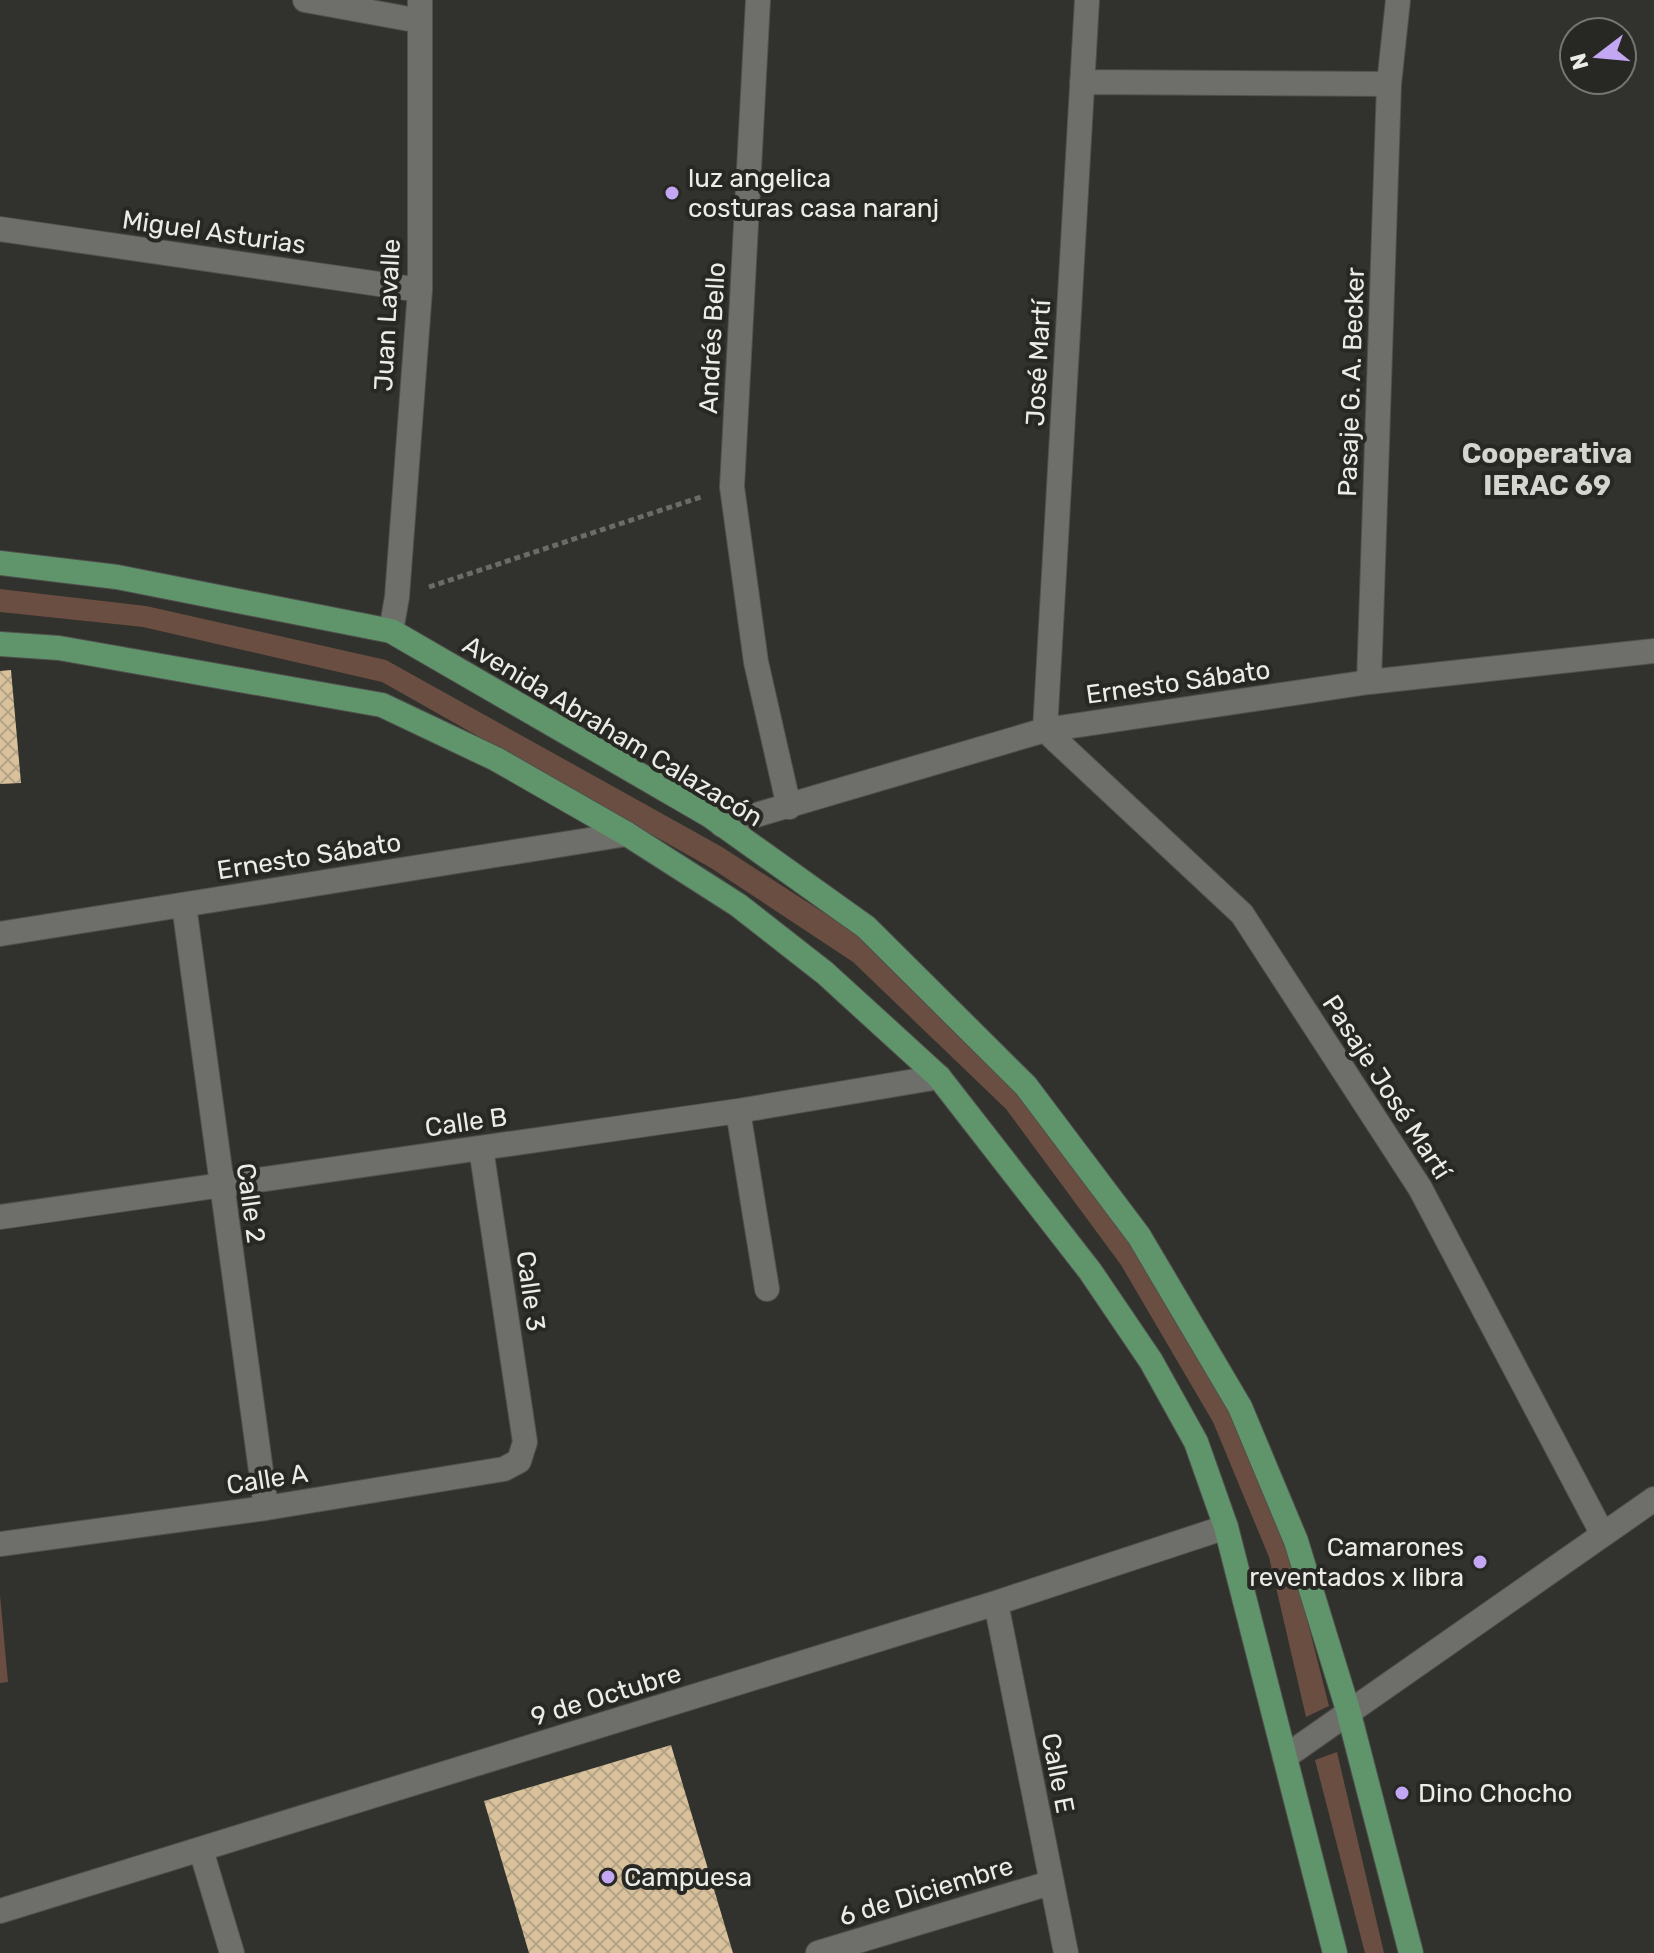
<svg xmlns="http://www.w3.org/2000/svg" width="1654" height="1953" viewBox="0 0 1654 1953" font-family="Rubik,sans-serif">
  <style>
    .green { fill: #6a4e41 }
    .building { fill: url(#building-cross-hatch) }
    .lines { fill: none; stroke-linecap: round; stroke-linejoin: round }
    .minor-casing { stroke: #50504d; stroke-width: 26 }
    .major-casing { stroke: #50504d; stroke-width: 26 }
    .path { stroke: #6b6b67; stroke-width: 5; stroke-dasharray: 6 4; stroke-linecap: butt }
    .minor { stroke: #6e6f6a; stroke-width: 24 }
    .major { stroke: #60956c; stroke-width: 24 }
    .poi-dot { fill: #c3a7f2; stroke: #272824; stroke-width: 3 }
    .labels { text-anchor: middle; stroke-width: 8; stroke-linejoin: round; paint-order: stroke }
    .poi-label { font-size: 26px; fill: #ebebe8; stroke: #272824; text-anchor: start }
    .street-label { font-size: 26px; fill: #ebebe8; stroke: #272824 }
    .neighbourhood-label { font-size: 28px; font-weight: bold; fill: #d4d5cf; stroke: #272824 }
  </style>
  <defs>
    <pattern id="building-cross-hatch" width="8" height="8" patternUnits="userSpaceOnUse" patternTransform="scale(2)"><rect width="8" height="8" fill="#d9c29b"/><path d="M0 0l8 8M0 8l8-8" fill="none" stroke="#b4a386"/></pattern>
  </defs>
  <rect width="100%" height="100%" fill="#31322d"/>
  <!-- green -->
  <path class="green" d="M0,589L146,606L386,660L722,847L866,940L1023,1094L1140,1249L1235,1412L1289,1548L1329,1706L1306,1717L1269,1557L1213,1422L1121,1265L1006,1109L853,962L711,868L382,682L143,627L0,612Z
    M0,1595L8,1682L0,1683Z
    M1337,1752L1384,1953H1365L1315,1760Z"/>
  <!-- building -->
  <path class="building" d="M11,670L21,783L0,784V671Z
    M671,1745L733,1953H529L484,1801Z"/>
  <g class="lines">
    <!-- minor casing -->
    <g class="minor-casing">
      <path id="minor" d="M305,0L420,21
        M758,0L732,487L756,662L789,807
        M1087,0L1045,730L1242,914L1420,1188L1602,1533
        M1082,82L1389,84
        M0,229L420,290
        M391,631L397,597L420,290V0
        M1369,682L1389,84L1398,0
        M722,825L1045,730L1369,682L1654,651
        M184,905L266,1508
        M0,934L627,834
        M738,1111L767,1289
        M0,1217L738,1111L939,1077
        M0,1544L266,1508L504,1469L519,1461L525,1442L481,1148
        M996,1603L1066,1953
        M1285,1757L1654,1499
        M201,1850L232,1953
        M0,1911L996,1603L1226,1527
        M818,1953L1050,1883"/>
    </g>
    <!-- major casing -->
    <g class="major-casing">
      <path id="major" d="M0,563L117,577L391,631L709,815L866,927L1026,1086L1139,1236L1240,1407L1296,1541L1348,1710L1411,1953
        M0,644L59,648L382,705L496,759L627,834L738,905L825,973L939,1077L1090,1271L1151,1361L1196,1442L1226,1527L1335,1953"/>
    </g>
    <!-- path -->
    <path class="path" d="M429,587L704,496"/>
    <!-- minor -->
    <use href="#minor" class="minor"/>
    <!-- major -->
    <use href="#major" class="major"/>
  </g>
  <!-- markers -->
  <g class="poi-dot">
    <circle cx="672" cy="193" r="8"/>
    <circle cx="1480" cy="1562" r="8"/>
    <circle cx="1402" cy="1793" r="8"/>
    <circle cx="608" cy="1877" r="8"/>
  </g>
  <g class="labels">
    <!-- poi labels -->
    <g class="poi-label">
      <text x="688" y="187">luz angelica<tspan x="688" dy="30">costuras casa naranj</tspan></text>
      <text x="1464" y="1556" text-anchor="end">Camarones<tspan x="1464" dy="30">reventados x libra</tspan></text>
      <text x="1418" y="1802">Dino Chocho</text>
      <text x="624" y="1886">Campuesa</text>
    </g>
    <!-- street labels -->
    <g class="street-label">
      <text transform="translate(214 232) rotate(8)" y="9">Miguel Asturias</text>
      <text transform="translate(387 315) rotate(-87)" y="9">Juan Lavalle</text>
      <text transform="translate(712 338) rotate(-87)" y="9">Andrés Bello</text>
      <text transform="translate(1038 363) rotate(-87)" y="9">José Martí</text>
      <text transform="translate(1351 382) rotate(-88)" y="9">Pasaje G. A. Becker</text>
      <text transform="translate(1178 682) rotate(-8)" y="9">Ernesto Sábato</text>
      <text transform="translate(613 731) rotate(31)" y="9">Avenida Abraham Calazacón</text>
      <text transform="translate(309 856) rotate(-9)" y="9">Ernesto Sábato</text>
      <text transform="translate(1387 1087) rotate(57)" y="9">Pasaje José Martí</text>
      <text transform="translate(466 1122) rotate(-8)" y="9">Calle B</text>
      <text transform="translate(251 1203) rotate(82)" y="9">Calle 2</text>
      <text transform="translate(531 1291) rotate(82)" y="9">Calle 3</text>
      <text transform="translate(267 1479) rotate(-9)" y="9">Calle A</text>
      <text transform="translate(606 1695) rotate(-17)" y="9">9 de Octubre</text>
      <text transform="translate(1058 1773) rotate(79)" y="9">Calle E</text>
      <text transform="translate(926 1891) rotate(-17)" y="9">6 de Diciembre</text>
    </g>
    <!-- neighbourhood labels -->
    <g class="neighbourhood-label">
      <text x="1547" y="463">Cooperativa<tspan x="1547" dy="32">IERAC 69</tspan></text>
    </g>
  </g>
  <!-- north arrow -->
  <g transform="translate(1598 56) rotate(254)"><circle r="38" fill="#272824" stroke="#757672" stroke-width="2"/>
  <path d="M0-6L14 30L0 20L-14 30Z" fill="#c3a7f2"/>
  <text y="-12" font-size="22" font-weight="bold" text-anchor="middle" fill="#ebebe8">N</text>
  </g>
</svg>
